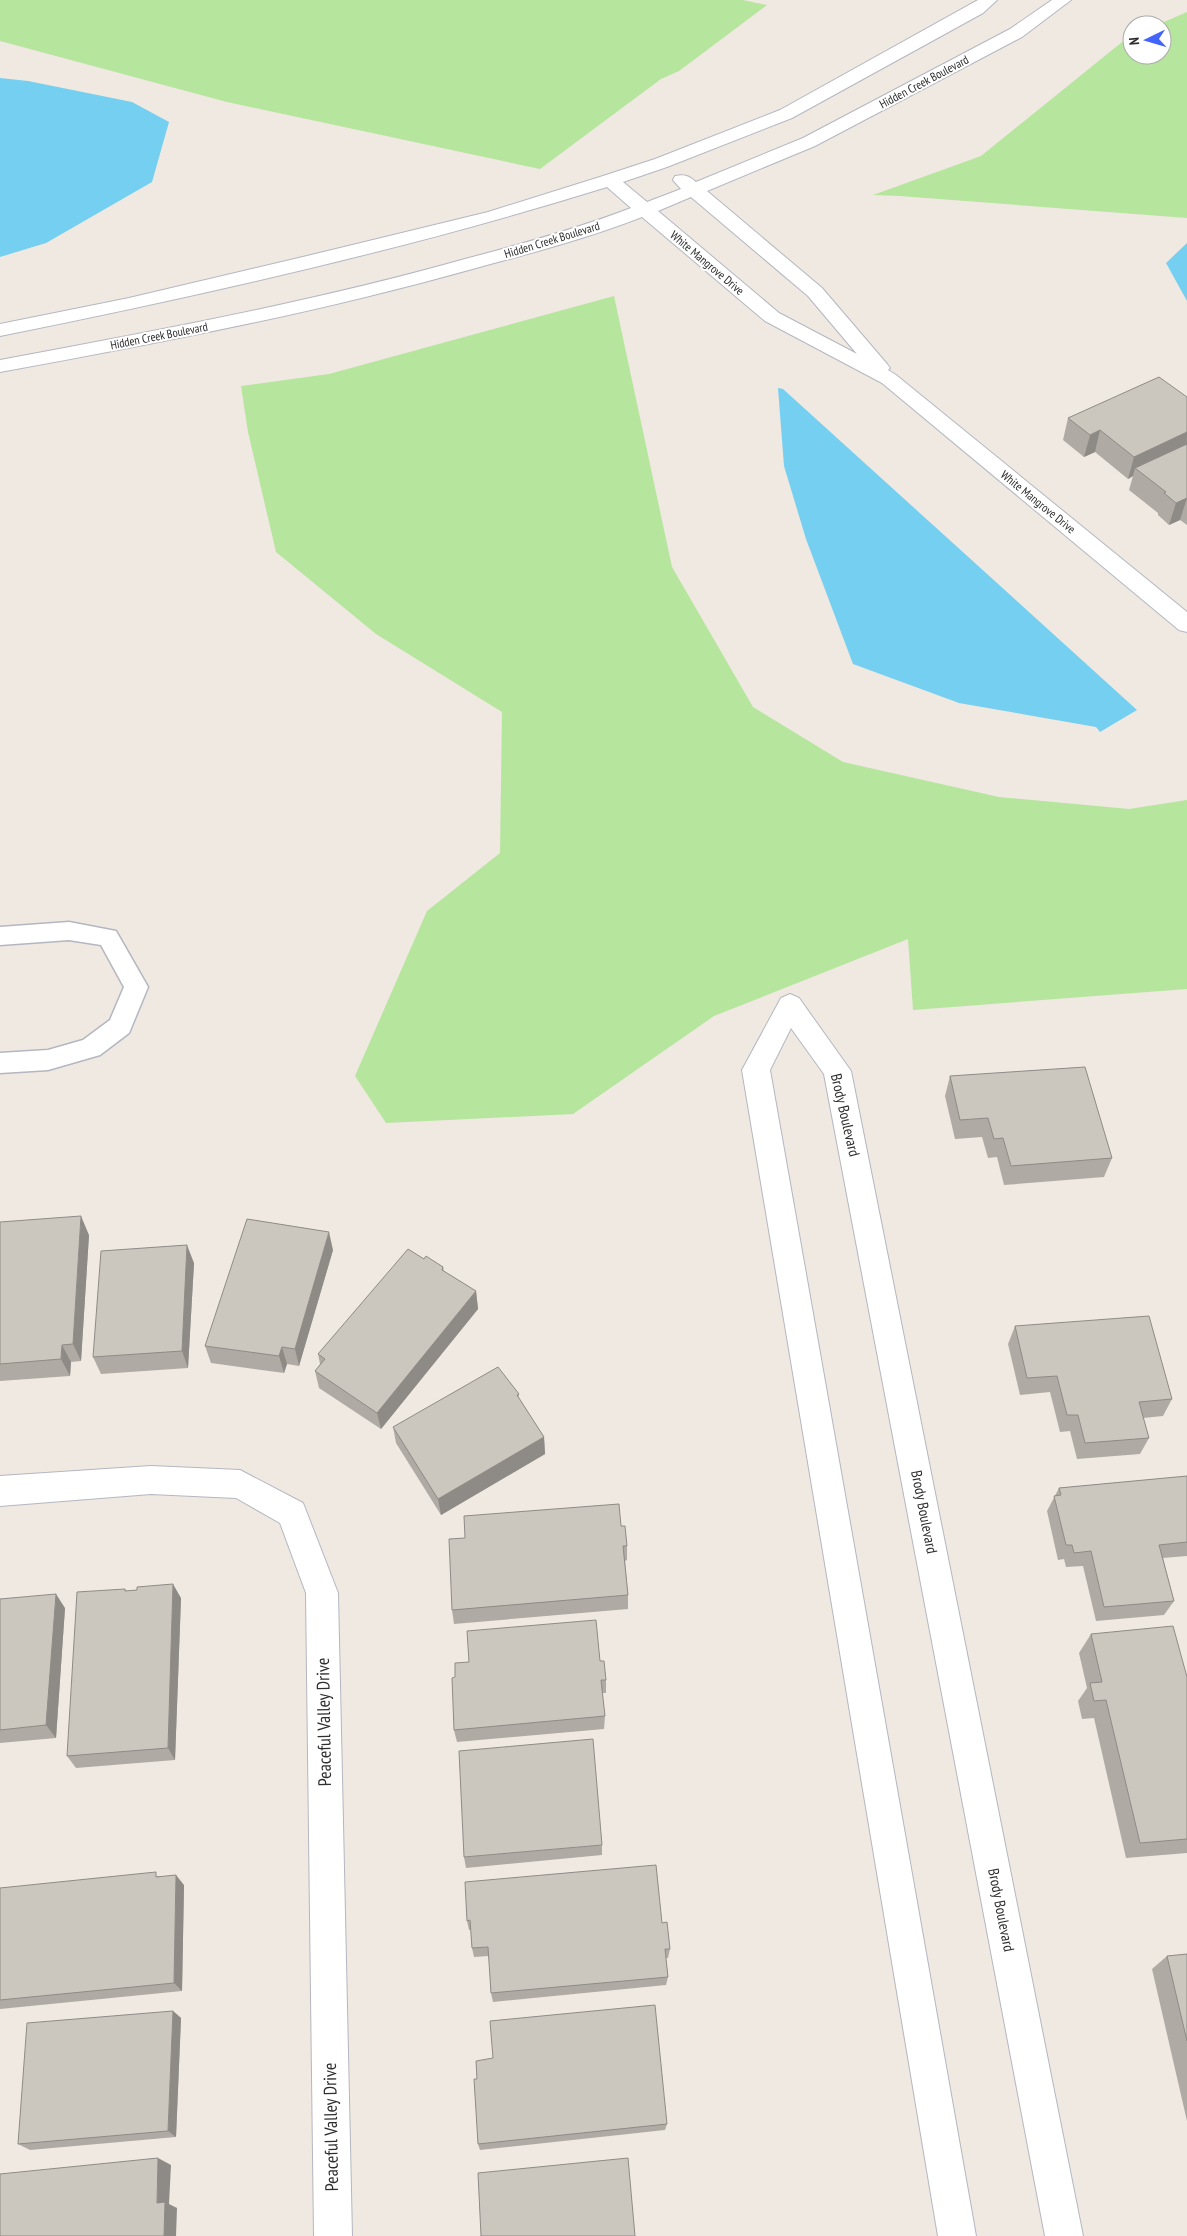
<svg xmlns="http://www.w3.org/2000/svg" width="1187" height="2236" viewBox="0 0 1187 2236" font-family="'PT Sans Narrow',sans-serif">
  <style>
    .green { fill: #b6e59e }
    .water { fill: #75cff0 }
    .lines { fill: none; stroke-linecap: round; stroke-linejoin: round }
    .lane-casing { stroke: #b4b7c1; stroke-width: 3 }
    .street-casing { stroke: #b4b7c1; stroke-width: 2 }
    .lane { fill: #fff; fill-rule: evenodd }
    .street { fill: #fff; fill-rule: evenodd }
    .wall { fill: #afaba4 }
    .shaded-wall { fill: #8e8b86 }
    .building { fill: #cbc7bf; stroke: #8e8b86 }
    .labels { text-anchor: middle; stroke-width: 4; stroke-linejoin: round; paint-order: stroke }
    .far-street-label { font-size: 12px; fill: #2e2e2e; stroke: #fff }
    .street-label { font-size: 15px; fill: #2e2e2e; stroke: #fff }
    .near-street-label { font-size: 18px; fill: #2e2e2e; stroke: #fff }
  </style>
  <rect width="100%" height="100%" fill="#efe9e1"/>
  <!-- green -->
  <path class="green" d="M0,0H743L767,5L679,71L661,79L540,169L227,102L0,41Z
    M1187,12V218L900,196L873,195L981,156L1127,38L1132,36V55H1162V25H1157Z
    M614,296L672,567L753,707L843,762L999,797L1129,809L1187,800V989L913,1010L908,939L714,1016L573,1114L386,1123L355,1076L427,911L500,853L502,712L376,634L276,552L248,432L241,386L329,374Z"/>
  <!-- water -->
  <path class="water" d="M0,78L28,81L132,102L169,122L152,182L46,243L0,257Z
    M1187,243V301L1166,263Z
    M778,388L783,389L1137,710L1100,732L1096,727L959,703L853,664L806,539L784,466Z"/>
  <g class="lines">
    <!-- lane casing -->
    <g class="lane-casing">
      <path id="lane" d="M69,922L116,931L148,987L129,1033L100,1055L48,1070L0,1073V1053L48,1050L83,1040L110,1020L124,987L101,945L69,940L0,945V927Z"/>
    </g>
    <!-- street casing -->
    <g class="street-casing">
      <path id="street" d="M978,0H997L983,13L792,118L667,167L623,182L647,202L681,189L673,180L675,176C685,174 689,176 696,182L803,138L1010,29L1052,0H1071L1022,37L815,146L707,191L822,288L887,364L890,368L888,370L896,375L1187,612V632L1179,630L882,383L765,321L642,217C588,238 532,253 476,268C320,312 160,343 0,372V360C156,331 312,302 465,259C522,244 576,229 631,208L607,187C408,249 204,295 0,336V324L129,298L307,256L488,212L603,176L655,159L780,110ZM691,197L808,296L857,354L779,313L658,211Z
        M790,994L799,998L851,1071L1083,2236H1045L824,1074L791,1028L770,1070L976,2236H938L742,1070L781,998Z
        M151,1466L240,1470L303,1503L338,1593L352,2236H314L306,1593L280,1523L236,1498L151,1494L0,1506V1476Z"/>
    </g>
    <!-- lane -->
    <use href="#lane" class="lane"/>
    <!-- street -->
    <use href="#street" class="street"/>
  </g>
  <!-- wall -->
  <path class="wall" d="M1187,397V525L1180,520L1169,525L1158,515V513L1129,490L1133,476L1128,479L1095,452L1084,457L1063,440L1068,418Z
    M950,1076L1112,1158L1104,1177L1004,1185L997,1157L988,1158L982,1137L955,1139L945,1096Z
    M0,1222L89,1235L81,1361L71,1362L70,1376L0,1381Z
    M333,1250L299,1366L287,1364L284,1373L211,1363L205,1346Z
    M424,1259L443,1267L444,1271L476,1291L478,1309L381,1429L319,1388L315,1371L320,1364L318,1354Z
    M194,1263L188,1368L101,1374L93,1357Z
    M1015,1326L1172,1399L1163,1416L1143,1418L1149,1438L1140,1454L1077,1459L1070,1431L1060,1432L1050,1392L1020,1395L1008,1344Z
    M519,1394V1398L544,1437L545,1454L441,1515L396,1443L393,1427Z
    M1187,1476V1556L1163,1558L1174,1601L1164,1615L1096,1621L1083,1566L1066,1567L1064,1559L1058,1560L1047,1511L1059,1488Z
    M621,1526L627,1546V1560L625,1561L628,1595V1609L454,1624L452,1610Z
    M125,1589L126,1591L137,1590L181,1598L175,1760L76,1768L67,1756Z
    M0,1599L65,1608L56,1738L0,1743Z
    M1091,1634L1187,1677V1853L1126,1858L1094,1718L1082,1719L1078,1701L1087,1688L1079,1653Z
    M600,1661L606,1680V1693H602L605,1716L604,1729L457,1742L454,1730Z
    M602,1845V1855L466,1868L464,1857Z
    M159,1876L184,1885L182,1991L0,2009V1888Z
    M467,1921L662,1923L670,1949L668,1958H666L668,1977L666,1985L493,2002L491,1993L489,1956L474,1957L472,1948L471,1930H469Z
    M1187,1954V2121L1152,1969L1167,1956Z
    M173,2011L181,2018L176,2137L30,2150L18,2144Z
    M477,2079L667,2124L665,2130L480,2150L478,2144Z"/>
  <!-- shaded-wall -->
  <path class="shaded-wall" d="M1100,430L1095,452L1084,457L1090,435Z
    M1187,432V451L1135,468L1133,476L1128,479L1134,457Z
    M1187,498L1180,520L1169,525L1176,503Z
    M81,1216L89,1235L81,1361L73,1344Z
    M329,1232L333,1250L299,1366L295,1349Z
    M187,1245L194,1263L188,1368L182,1351Z
    M476,1291L478,1309L381,1429L377,1413Z
    M62,1345L71,1362L70,1376L61,1359Z
    M282,1347L287,1364L284,1373L279,1356Z
    M544,1437L545,1454L441,1515L438,1499Z
    M173,1584L181,1598L175,1760L168,1748Z
    M56,1594L65,1608L56,1738L46,1725Z
    M176,1875L184,1885L182,1991L174,1983Z
    M173,2011L181,2018L176,2137L168,2131Z
    M158,2158L171,2165L169,2204L177,2208L176,2236H164L157,2203Z"/>
  <!-- building -->
  <path class="building" d="M1159,377L1187,397V432L1134,457L1100,430L1090,435L1068,418Z
    M1187,444V498L1176,503L1164,493L1166,492L1135,468Z
    M1085,1067L1112,1158L1011,1166L1003,1138L994,1139L988,1118L960,1120L950,1076Z
    M81,1216L73,1344L62,1345L61,1359L0,1364V1222Z
    M247,1219L329,1232L295,1349L282,1347L279,1356L205,1346Z
    M187,1245L182,1351L93,1357L101,1251Z
    M408,1249L424,1259L426,1256L443,1267L442,1270L476,1291L377,1413L315,1371L325,1359L318,1354Z
    M1149,1316L1172,1399L1139,1402L1149,1438L1085,1443L1078,1415H1067L1057,1376L1027,1378L1015,1326Z
    M498,1367L519,1394L517,1395L544,1437L438,1499L393,1427Z
    M1187,1476V1542L1159,1545L1174,1601L1104,1607L1091,1551L1074,1553L1072,1545H1066L1054,1496L1061,1495L1059,1488Z
    M619,1504L621,1526H625L627,1546H623L628,1595L452,1610L449,1539L465,1538L464,1516Z
    M173,1584L168,1748L67,1756L77,1592L125,1589V1591L137,1590V1587Z
    M56,1594L46,1725L0,1730V1599Z
    M596,1620L600,1661H604L606,1680H601L605,1716L454,1730L452,1678L455,1677V1663L469,1662L467,1631Z
    M1173,1626L1187,1677V1839L1140,1843L1106,1700L1094,1701L1090,1683L1102,1682L1091,1634Z
    M593,1739L602,1845L464,1857L459,1751Z
    M656,1865L662,1923L667,1922L670,1949H665L668,1977L491,1993L488,1947L472,1948L470,1920L467,1921L465,1882Z
    M156,1872V1877L176,1875L174,1983L0,2000V1888Z
    M1187,1954V2041L1167,1956Z
    M655,2005L667,2124L478,2144L474,2079H477L476,2061L493,2058L490,2021Z
    M173,2011L168,2131L18,2144L27,2023Z
    M158,2158L157,2203L165,2202L164,2236H0V2174Z
    M628,2158L635,2236H481L478,2173Z"/>
  <g class="labels">
    <!-- far-street labels -->
    <g class="far-street-label">
      <text transform="translate(924 82) rotate(-28)" y="4">Hidden Creek Boulevard</text>
      <text transform="translate(552 240) rotate(-17)" y="4">Hidden Creek Boulevard</text>
      <text transform="translate(707 263) rotate(40)" y="4">White Mangrove Drive</text>
      <text transform="translate(159 336) rotate(-11)" y="4">Hidden Creek Boulevard</text>
      <text transform="translate(1038 502) rotate(39)" y="4">White Mangrove Drive</text>
    </g>
    <!-- street labels -->
    <g class="street-label">
      <text transform="translate(845 1115) rotate(77)" y="5">Brody Boulevard</text>
      <text transform="translate(924 1512) rotate(79)" y="5">Brody Boulevard</text>
      <text transform="translate(1001 1910) rotate(79)" y="5">Brody Boulevard</text>
    </g>
    <!-- near-street labels -->
    <g class="near-street-label">
      <text transform="translate(324 1722) rotate(-91)" y="6">Peaceful Valley Drive</text>
      <text transform="translate(331 2127) rotate(-91)" y="6">Peaceful Valley Drive</text>
    </g>
  </g>
  <!-- north arrow -->
  <g transform="translate(1147 40) rotate(265)"><circle r="24" fill="#ffffff" stroke="#ababab"/>
  <path d="M0-4L9 19L0 12L-9 19Z" fill="#4264fb"/>
  <text y="-8" font-size="14" font-weight="bold" text-anchor="middle" fill="#2e2e2e">N</text>
  </g>
</svg>
